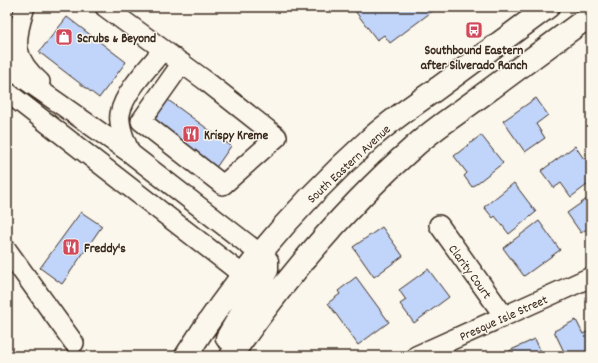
<svg xmlns="http://www.w3.org/2000/svg" width="598" height="363" viewBox="0 0 598 363" font-family="Dekko,sans-serif">
  <style>
    .building { fill: #c1d4fa; stroke: #3b2a1e }
    .lines { fill: none; stroke-linecap: round; stroke-linejoin: round }
    .minor-casing { stroke: #3b2a1e; stroke-width: 22 }
    .major-casing { stroke: #3b2a1e; stroke-width: 25 }
    .minor { stroke: #fbf7ec; stroke-width: 19 }
    .major { stroke: #fbf7ec; stroke-width: 22 }
    .labels { text-anchor: middle; stroke-width: 3; stroke-linejoin: round; paint-order: stroke }
    .poi-label { font-size: 13px; font-weight: bold; fill: #3b2a1e; stroke: #fbf7ec; text-anchor: start }
    .street-label { font-size: 13px; fill: #3b2a1e; stroke: #fbf7ec }
  </style>
  <rect width="100%" height="100%" fill="#fbf7ec"/>
  <filter id="ink" filterUnits="userSpaceOnUse"><feTurbulence type="fractalNoise" baseFrequency=".025" numOctaves="2"/><feDisplacementMap in="SourceGraphic" scale="8" xChannelSelector="R" yChannelSelector="G"/><feConvolveMatrix kernelMatrix="1 2 1 2 8 2 1 2 1" color-interpolation-filters="sRGB"/></filter>
  <g filter="url(#ink)">
    <!-- building -->
    <path class="building" d="M352,7H438L390,43L384,35L377,40Z
      M67,17L126,62L99,98L39,52Z
      M536,98L548,115L536,124L545,138L525,152L503,121Z
      M168,100L231,146L215,169L152,122Z
      M481,135L503,163L472,187L464,176L467,173L454,156Z
      M575,146L584,159L591,154V182L571,197L561,183L554,188L541,171Z
      M514,183L536,212L509,234L495,216L493,218L484,207Z
      M591,196V235L587,229L581,233L567,213Z
      M81,212L102,226L62,284L40,268Z
      M539,221L560,250L524,276L503,248Z
      M382,227L403,256L374,277L353,247Z
      M428,269L449,297L414,323L400,304L406,300L399,290Z
      M356,277L389,322L358,345L328,303L340,294L338,291Z
      M576,320L583,334L591,330V356H566L554,331Z
      M535,339L543,356H503L511,350Z"/>
    <g class="lines">
      <!-- minor casing -->
      <g class="minor-casing">
        <path id="minor" d="M105,7L206,81L277,137L223,185L141,121L182,63
          M24,10C14,42 13,59 40,82
          M7,67L130,153L259,253
          M7,92L243,275
          M130,153C126,142 118,128 120,114C124,92 149,67 163,50
          M439,225L504,316
          M7,250L74,343
          M416,356L591,277"/>
      </g>
      <!-- major casing -->
      <g class="major-casing">
        <path id="major" d="M227,338L267,270V261L259,253
          M186,356C237,275 299,203 370,139C391,120 415,104 438,88C475,61 511,34 548,7
          M231,356C285,279 345,207 416,145C435,128 457,114 477,99C515,71 553,43 591,15"/>
      </g>
      <!-- minor -->
      <use href="#minor" class="minor"/>
      <!-- major -->
      <use href="#major" class="major"/>
    </g>
  </g>
  <!-- icons -->
  <defs>
    <g id="bus-square" transform="scale(0.9)"><rect x="-9" y="-9" width="18" height="18" rx="4" fill="#d1495b" stroke="#fbf7ec"/><path d="M-5-6H5V4H4V6H2V4H-2V6H-4V4H-5ZM-3.5-4V0h7V-4ZM-3.5 1.2v1.5H-2V1.2ZM2 1.2v1.5H3.5V1.2Z" fill="#fff"/></g>
    <g id="shop-square" transform="scale(0.9)"><rect x="-9" y="-9" width="18" height="18" rx="4" fill="#d1495b" stroke="#fbf7ec"/><path d="M-5-2.5h2.3a2.7 3.5 0 0 1 5.4 0H5L5.5 6h-11ZM-1.5-2.5h3a1.5 2.3 0 0 0-3 0Z" fill="#fff"/></g>
    <g id="restaurant-square" transform="scale(0.9)"><rect x="-9" y="-9" width="18" height="18" rx="4" fill="#d1495b" stroke="#fbf7ec"/><path d="M-5-6h1v4h1v-4h1v4h1v-4h1v5L-1.5 .5V6h-2V.5L-5-1ZM5-6V6H3V1.5H1.5Q1.5-4 5-6Z" fill="#fff"/></g>
  </defs>
  <g fill-rule="evenodd">
    <use href="#bus-square" x="474" y="30"/>
    <use href="#shop-square" x="64" y="37"/>
    <use href="#restaurant-square" x="191" y="134"/>
    <use href="#restaurant-square" x="71" y="247"/>
  </g>
  <g class="labels">
    <!-- poi labels -->
    <g class="poi-label">
      <text x="77" y="42">Scrubs &amp; Beyond</text>
      <text x="474" y="54" text-anchor="middle">Southbound Eastern<tspan x="474" dy="15">after Silverado Ranch</tspan></text>
      <text x="204" y="139">Krispy Kreme</text>
      <text x="84" y="252">Freddy's</text>
    </g>
    <!-- street labels -->
    <g class="street-label">
      <text transform="translate(348 163) rotate(-43)" y="5">South Eastern Avenue</text>
      <text transform="translate(471 271) rotate(54)" y="5">Clarity Court</text>
      <text transform="translate(503 317) rotate(-24)" y="5">Presque Isle Street</text>
    </g>
  </g>
  <!-- margin -->
  <rect width="598" height="363" fill="none" stroke="#fbf7ec" stroke-width="24"/>
  <rect x="12" y="12" width="574" height="339" fill="none" stroke="#3b2a1e" stroke-width="1.5" filter="url(#ink)"/>
</svg>
